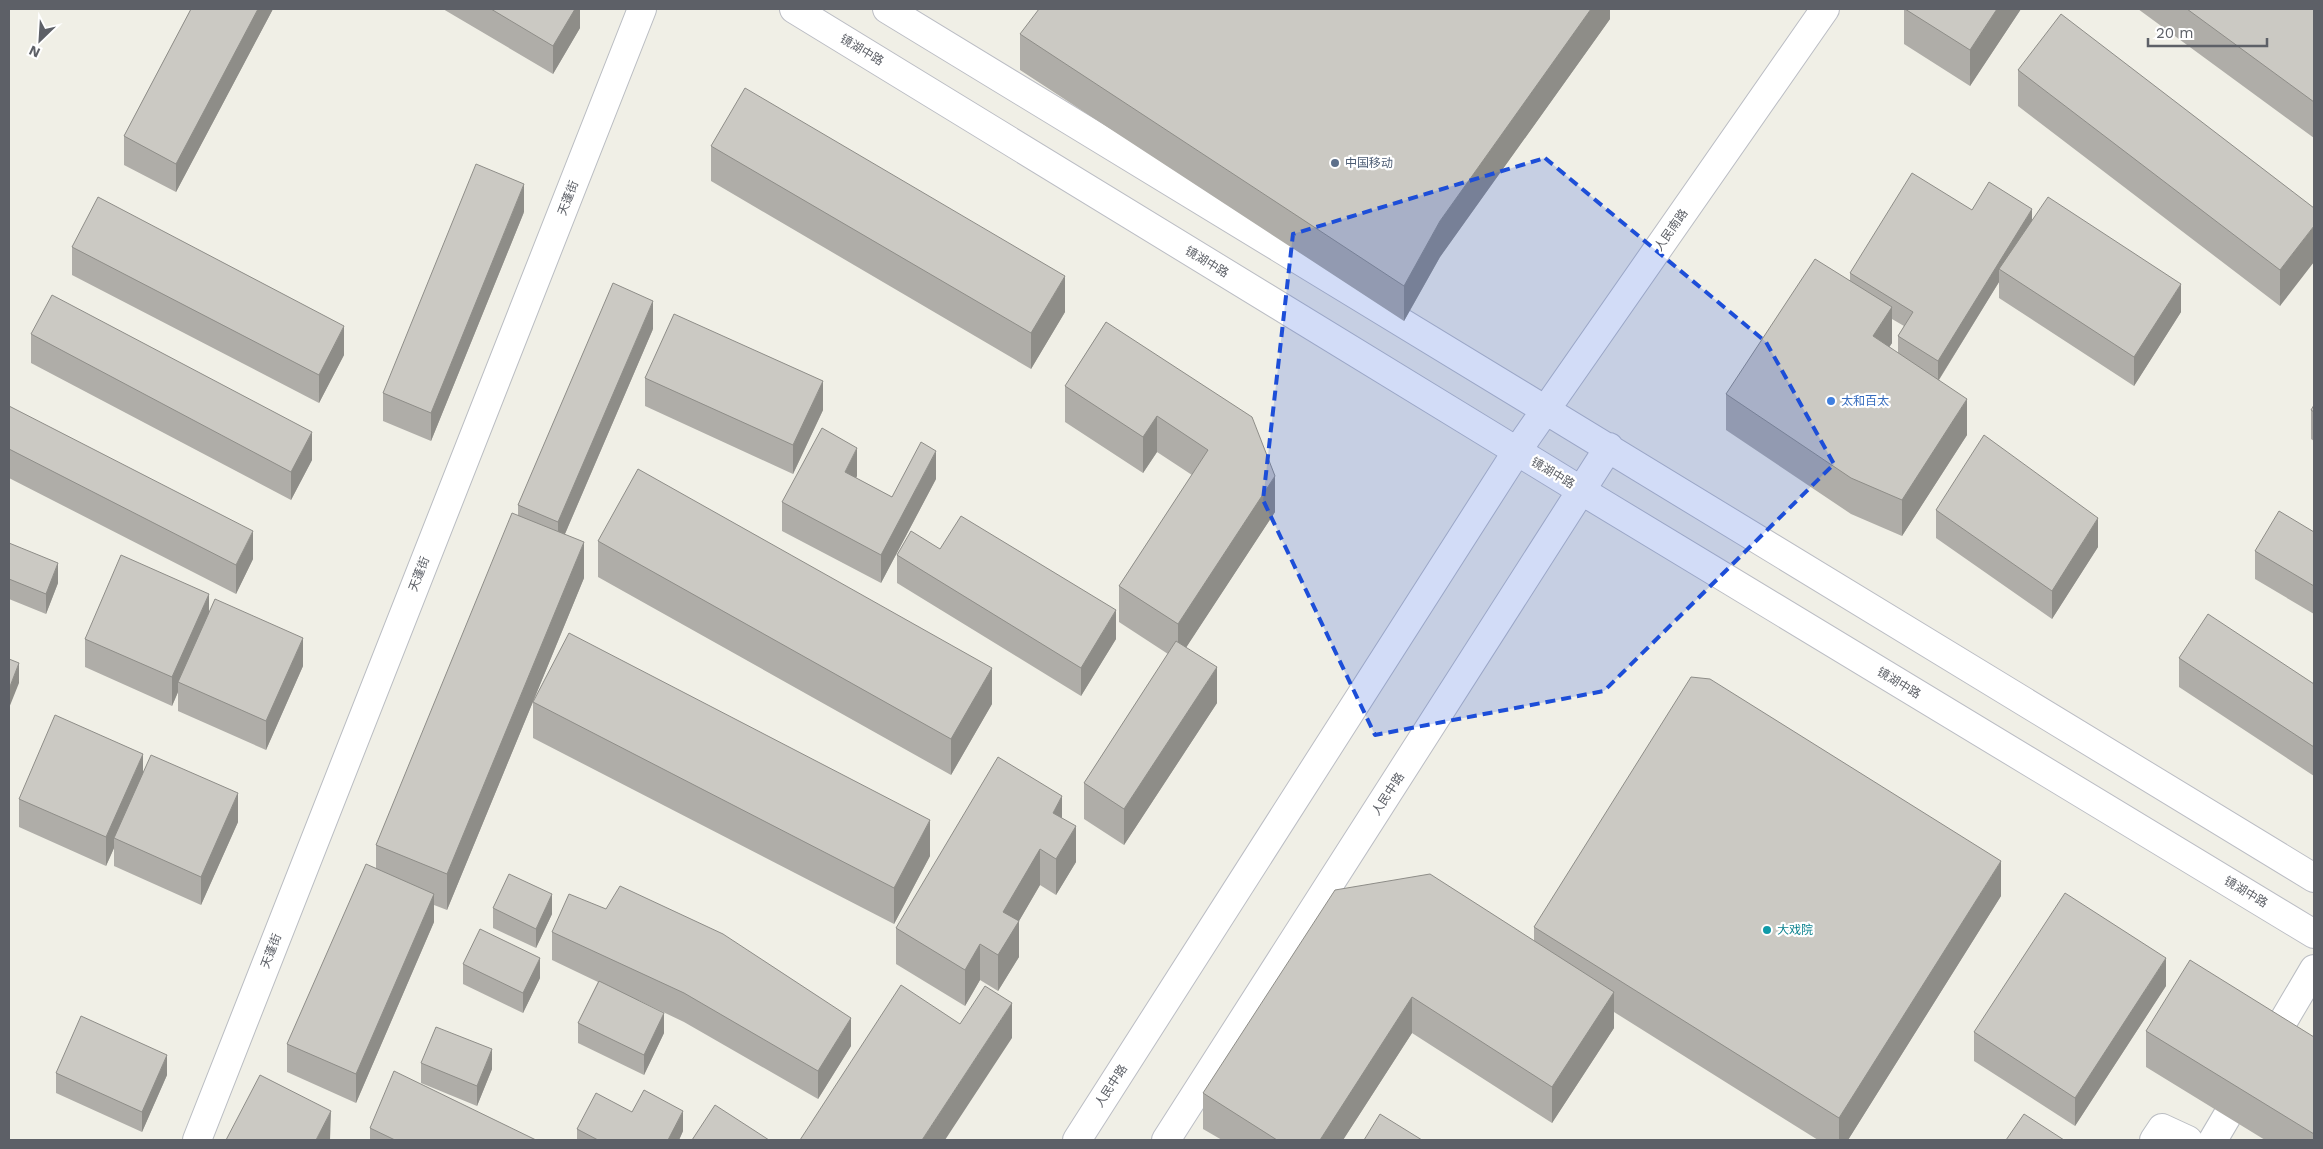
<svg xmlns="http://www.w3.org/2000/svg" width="2323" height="1149" viewBox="0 0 2323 1149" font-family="'Work Sans','Noto Sans SC',sans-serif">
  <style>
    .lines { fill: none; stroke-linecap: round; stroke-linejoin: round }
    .pedestrian-casing { stroke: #babdc2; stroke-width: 30 }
    .minor-casing { stroke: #babdc2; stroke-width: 30 }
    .secondary-casing { stroke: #bbbdc4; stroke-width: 30 }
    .pedestrian { stroke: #fff; stroke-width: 28 }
    .minor { stroke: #fff; stroke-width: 28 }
    .secondary { stroke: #fff; stroke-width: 28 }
    .wall { fill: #afada8; fill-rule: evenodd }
    .shaded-wall { fill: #8e8d88 }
    .building { fill: #cbc9c3; stroke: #8e8d88 }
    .marked { fill: #1d4ed8; fill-opacity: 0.2; stroke: #1d4ed8; stroke-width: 4; stroke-dasharray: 10 6; stroke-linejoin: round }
    .service-dot { fill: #5c6f8a; stroke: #fff; stroke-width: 2 }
    .shop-dot { fill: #3f7fe0; stroke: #fff; stroke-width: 2 }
    .culture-dot { fill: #0f9aa8; stroke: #fff; stroke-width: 2 }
    .labels { text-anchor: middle; stroke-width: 4.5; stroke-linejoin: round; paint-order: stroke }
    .street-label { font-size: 12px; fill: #5d6067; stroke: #fff }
    .service-label { font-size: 12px; fill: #4e5e75; stroke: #fff; text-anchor: start }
    .shop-label { font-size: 12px; fill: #366cbe; stroke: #fff; text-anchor: start }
    .culture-label { font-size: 12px; fill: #0d838f; stroke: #fff; text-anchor: start }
  </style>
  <rect width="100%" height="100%" fill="#f0efe6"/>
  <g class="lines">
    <!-- pedestrian casing -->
    <g class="pedestrian-casing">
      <path id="pedestrian" d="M197,1140L642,9"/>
    </g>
    <!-- minor casing -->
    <g class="minor-casing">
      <path id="minor" d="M2154,1140L2162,1128L2188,1140
        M2213,1140L2314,969"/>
    </g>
    <!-- secondary casing -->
    <g class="secondary-casing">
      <path id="secondary" d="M794,9L1582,491L2314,934
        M887,9L2314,878
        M1077,1140L1517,451L1825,9
        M1166,1140L1609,447"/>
    </g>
    <!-- pedestrian -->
    <use href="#pedestrian" class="pedestrian"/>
    <!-- minor -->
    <use href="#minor" class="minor"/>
    <!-- secondary -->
    <use href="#secondary" class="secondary"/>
  </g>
  <!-- wall -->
  <path class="wall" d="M191,9H273L176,192L124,165V136Z
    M443,9H580V28L553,74Z
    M1610,9V19L1440,257L1404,321L1020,70V34Z
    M1904,9H2021L1970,86L1904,44Z
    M2138,9H2314V138Z
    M2018,70L2314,208L2280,306L2018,106Z
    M711,146L1065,312L1031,369L711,181Z
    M1972,210L2032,221L2181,312L2134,386L1999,298V282L1939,380L1967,435L1902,536L1851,514L1726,430V394L1850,281V273ZM1892,319L1904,326L1898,336V353L1889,347L1892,343Z
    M524,212L431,441L383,421V393Z
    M72,247L344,355L319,403L72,275Z
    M1106,322L1275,512L1186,647L1217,703L1124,845L1084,819V783L1168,654L1119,622V586L1192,475L1157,452L1143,473L1065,422V386Z
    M653,329L565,534L584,578L447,910L434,905V922L356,1103L287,1072V1044L376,868V845L518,515V505Z
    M31,334L312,460L291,500L31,363Z
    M645,378L823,410L793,474L645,406Z
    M2314,405V441L2311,439V410Z
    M9,406L253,559L236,594L9,478Z
    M857,476L856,478L892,497L936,479L881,583L782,531V502Z
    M1936,510L2098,547L2052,619L1936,538Z
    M2314,532V614L2255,579V551Z
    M598,541L992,704L951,775L598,577Z
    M9,543L58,583L46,614L9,599Z
    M940,549L1116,639L1081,696L897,583V555Z
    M209,613L303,666L266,750L178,711V692L172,706L85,667V639Z
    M2179,658L2314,684V776L2179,687Z
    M533,702L930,856L894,924L533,738Z
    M143,772L238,822L201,905L114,866V848L106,866L19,827V799Z
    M1062,819L1076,862L1056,895L1040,885L1019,921V957L998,991L980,980L965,1006L896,964V928Z
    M2001,896L1848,1140H1818L1614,1012V1028L1552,1123L1412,1033L1343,1140H1222L1203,1129V1093L1534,941V927Z
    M493,908L552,914L536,948L493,928Z
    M552,932L851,1046L818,1099L684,1022L638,1000L664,1033L644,1075L578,1043V1023L598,982L552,960Z
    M463,964L540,978L523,1013L463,984Z
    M2166,986L2075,1126L1974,1061V1032Z
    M2146,1031L2314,1037V1140H2265L2146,1067Z
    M421,1063L492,1069L477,1106L421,1083Z
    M56,1073L167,1075L142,1132L56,1093Z
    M632,1112L683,1131L679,1140H577V1129Z
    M370,1128L536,1140H370Z"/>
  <!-- shaded-wall -->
  <path class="shaded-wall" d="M258,9H273L176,192V164Z
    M575,9H580V28L553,74V46Z
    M1591,9H1610V19L1440,257L1404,321V286L1440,221Z
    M1997,9H2021L1970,86V50Z
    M524,184V212L431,441V413Z
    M2032,209V229L1999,269V282L1938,381V361Z
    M2314,226V262L2280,306V270Z
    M1065,276V312L1031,369V333Z
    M2181,284V312L2134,386V357Z
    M653,301V329L558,550V522Z
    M1892,307V343L1873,372V336Z
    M344,326V355L319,403V375Z
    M823,381V410L793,474V445Z
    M1967,399V435L1902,536V500Z
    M1157,416V452L1143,473V437Z
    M312,432V460L291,500V472Z
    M857,448V476L845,500V472Z
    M936,451V479L881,583V555Z
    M1275,476V512L1178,660V624Z
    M2098,518V547L2052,619V591Z
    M253,531V559L236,594V565Z
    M584,542V578L447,910V874Z
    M58,563V583L46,614V594Z
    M209,594V623L178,682V692L172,706V677Z
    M1116,610V639L1081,696V668Z
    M303,638V666L266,750V721Z
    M19,663V683L9,708V689Z
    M1217,667V703L1124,845V809Z
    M992,668V704L951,775V739Z
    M143,754V782L114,838V848L106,866V837Z
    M238,793V822L201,905V877Z
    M1062,796V831L1053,813Z
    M930,820V856L894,924V888Z
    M1076,826V862L1056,895V859Z
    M1040,849V885L1019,921V957L998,991V955L1003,912Z
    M2001,861V896L1848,1140H1839V1118Z
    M434,894V922L356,1103V1074Z
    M552,894V914L536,948V929Z
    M980,944V980L965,1006V970Z
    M540,958V978L523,1013V993Z
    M2166,958V986L2075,1126V1098Z
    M1614,992V1028L1552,1123V1087Z
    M1412,997V1033L1343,1140H1320Z
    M1012,1003V1038L945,1140H922Z
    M664,1013V1033L644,1075V1055Z
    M851,1018V1046L818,1099V1071Z
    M492,1049V1069L477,1106V1086Z
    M167,1055V1075L142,1132V1112Z
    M331,1111L330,1140H316Z
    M683,1111V1131L679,1140H668Z"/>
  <!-- building -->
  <path class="building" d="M191,9H258L176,164L124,136Z
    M491,9H575L553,46Z
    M1039,9H1591L1440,221L1404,286L1020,34Z
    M1905,9H1997L1970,50Z
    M2187,9H2314V102Z
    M2061,14L2314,208V226L2280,270L2018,70Z
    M745,88L1065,276L1031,333L711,146Z
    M476,164L524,184L431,413L383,393Z
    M1912,173L1972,210L1989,182L2032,209L1938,361L1898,336L1913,312L1850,273Z
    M98,197L344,326L319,375L72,247Z
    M2048,197L2181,284L2134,357L1999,269Z
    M1815,259L1892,307L1873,336L1967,399L1902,500L1851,478L1726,394Z
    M613,283L653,301L558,522L518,505Z
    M52,295L312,432L291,472L31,334Z
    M674,314L823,381L793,445L645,378Z
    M1106,322L1252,417L1275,476L1178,624L1119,586L1208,450L1157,416L1143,437L1065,386Z
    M2314,405V412L2311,410Z
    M9,406L253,531L236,565L9,449Z
    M822,428L857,448L845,472L892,497L921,442L936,451L881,555L782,502Z
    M1984,435L2098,518L2052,591L1936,510Z
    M638,469L992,668L951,739L598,541Z
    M2279,511L2314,532V586L2255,551Z
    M512,513L584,542L447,874L376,845Z
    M961,516L1116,610L1081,668L897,555L911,531L940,549Z
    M9,543L58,563L46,594L9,579Z
    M121,555L209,594L172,677L85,639Z
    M215,599L303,638L266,721L178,682Z
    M2208,614L2314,684V747L2179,658Z
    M569,633L930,820L894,888L533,702Z
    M1176,641L1217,667L1124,809L1084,783Z
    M9,659L19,663L9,689Z
    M1691,677L1710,679L2001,861L1839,1118L1534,927Z
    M55,715L143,754L106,837L19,799Z
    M151,755L238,793L201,877L114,838Z
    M998,757L1062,796L1053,813L1076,826L1056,859L1040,849L1003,912L1019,921L998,955L980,944L965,970L896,928Z
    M366,864L434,894L356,1074L287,1044Z
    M509,874L552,894L536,929L493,908Z
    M1430,874L1614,992L1552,1087L1412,997L1320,1140H1277L1203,1093L1335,890Z
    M620,886L723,934L851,1018L818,1071L684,993L552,932L569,894L606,909Z
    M2065,893L2166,958L2075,1098L1974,1032Z
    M480,929L540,958L523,993L463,964Z
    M2190,960L2314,1037V1134L2146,1031Z
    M599,981L664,1013L644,1055L578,1023Z
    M901,985L960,1024L985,986L1012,1003L922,1140H800Z
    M81,1016L167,1055L142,1112L56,1073Z
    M436,1027L492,1049L477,1086L421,1063Z
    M394,1071L536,1140H395L370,1128Z
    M260,1075L331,1111L316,1140H226Z
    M644,1090L683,1111L668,1140H598L577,1129L596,1093L632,1112Z
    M715,1105L769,1140H692Z
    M1380,1114L1422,1140H1364Z
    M2024,1114L2064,1140H2006Z"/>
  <!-- marked area -->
  <path class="marked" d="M1545,158L1766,342L1834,464L1604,691L1375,735L1263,500L1293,234Z"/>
  <!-- markers -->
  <circle class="service-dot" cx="1335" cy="163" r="5"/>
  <circle class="shop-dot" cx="1831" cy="401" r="5"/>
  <circle class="culture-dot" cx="1767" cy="930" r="5"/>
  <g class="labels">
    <!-- street labels -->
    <g class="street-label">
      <text transform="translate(862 50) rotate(31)" y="4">镜湖中路</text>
      <text transform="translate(568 198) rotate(-69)" y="4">天蓬街</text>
      <text transform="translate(1671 230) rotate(-55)" y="4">人民南路</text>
      <text transform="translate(1207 262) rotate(31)" y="4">镜湖中路</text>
      <text transform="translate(1553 473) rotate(31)" y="4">镜湖中路</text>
      <text transform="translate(419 574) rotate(-69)" y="4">天蓬街</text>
      <text transform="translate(1899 683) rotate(31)" y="4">镜湖中路</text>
      <text transform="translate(1388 794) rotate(-57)" y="4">人民中路</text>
      <text transform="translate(2246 892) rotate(31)" y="4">镜湖中路</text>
      <text transform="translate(271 951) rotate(-69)" y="4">天蓬街</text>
      <text transform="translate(1111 1086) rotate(-57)" y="4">人民中路</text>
    </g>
    <!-- service labels -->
    <g class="service-label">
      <text x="1345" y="167">中国移动</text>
    </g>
    <!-- shop labels -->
    <g class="shop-label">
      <text x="1841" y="405">太和百太</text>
    </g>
    <!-- culture labels -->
    <g class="culture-label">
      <text x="1777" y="934">大戏院</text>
    </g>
  </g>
  <!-- border -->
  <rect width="2323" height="1149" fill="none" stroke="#5d6067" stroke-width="20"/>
  <!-- north arrow -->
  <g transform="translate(40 40) rotate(205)" stroke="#ffffff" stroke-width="4" paint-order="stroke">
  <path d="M0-4L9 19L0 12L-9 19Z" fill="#5d6067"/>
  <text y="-8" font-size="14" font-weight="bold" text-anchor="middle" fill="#5d6067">N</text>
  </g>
  <!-- scale -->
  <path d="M2148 38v8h119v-8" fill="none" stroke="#5d6067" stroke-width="2.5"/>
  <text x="2156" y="38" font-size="15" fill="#5d6067" stroke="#ffffff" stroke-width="4" paint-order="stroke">20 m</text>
</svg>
